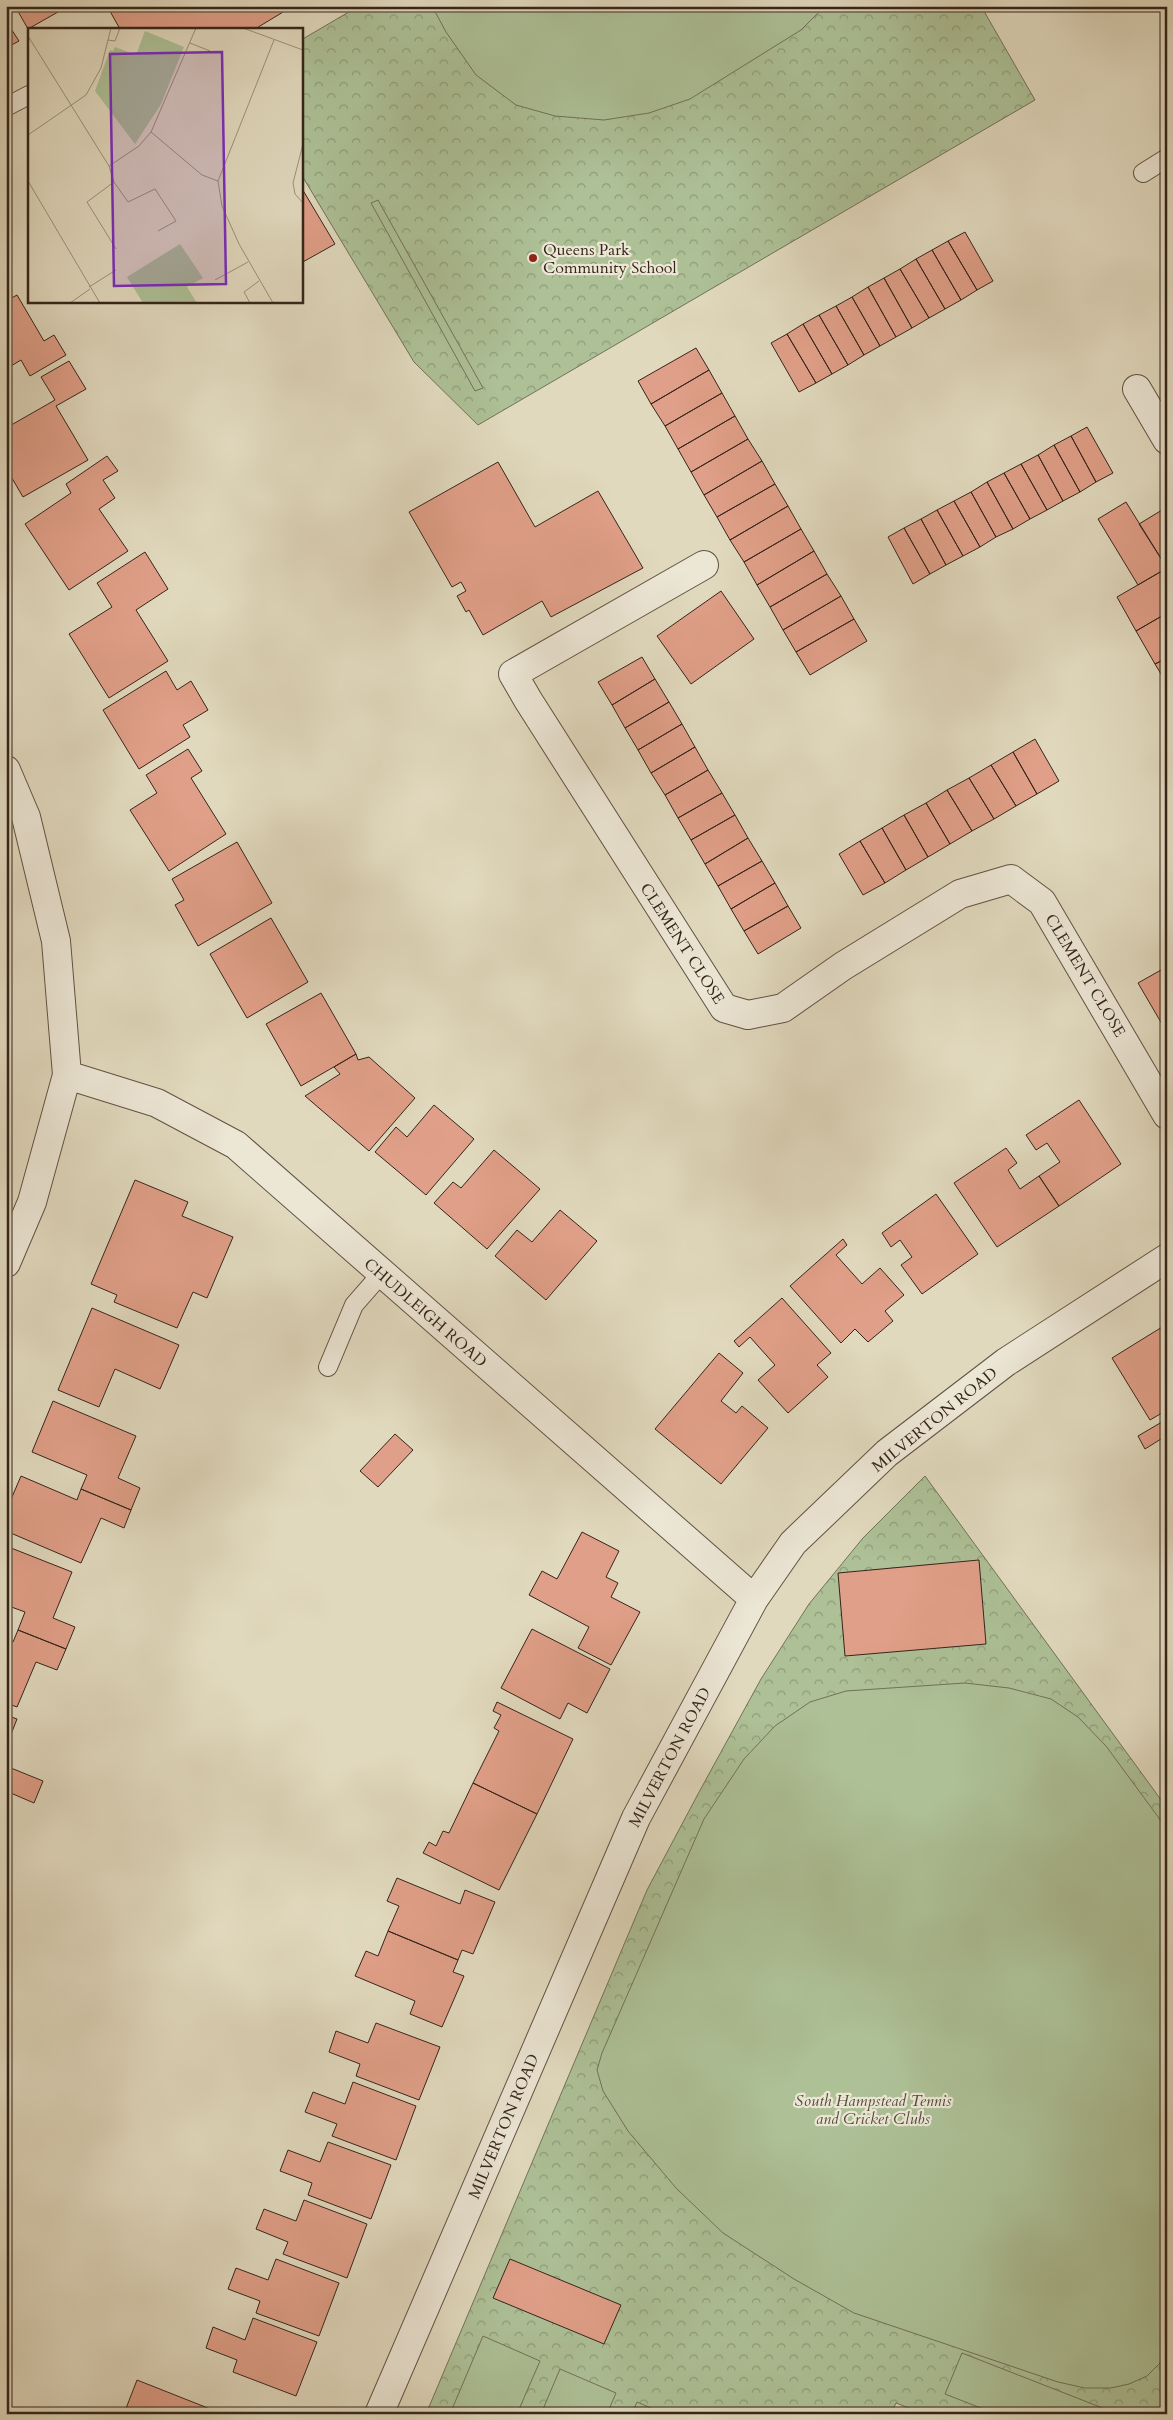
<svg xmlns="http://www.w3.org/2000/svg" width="1173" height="2420" viewBox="0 0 1173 2420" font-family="Cardo,serif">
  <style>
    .park { fill: url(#park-crowns); stroke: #717258 }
    .pitch { fill: #adc096; stroke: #717258 }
    .building { fill: #e09f88; stroke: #35251a }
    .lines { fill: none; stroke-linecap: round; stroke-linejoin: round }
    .lane-casing { stroke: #605243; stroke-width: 20 }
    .street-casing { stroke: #605243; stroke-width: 30 }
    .lane { stroke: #ece6d5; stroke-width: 18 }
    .street { stroke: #ece6d5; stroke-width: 28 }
    .poi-dot { fill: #8f2418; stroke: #ece6d5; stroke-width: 2 }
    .labels { text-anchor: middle; stroke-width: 4.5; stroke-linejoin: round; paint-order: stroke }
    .poi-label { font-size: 16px; fill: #35251a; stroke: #ece6d5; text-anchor: start }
    .street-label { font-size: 16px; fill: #35251a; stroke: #ece6d5 }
    .park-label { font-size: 16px; font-style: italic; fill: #534c39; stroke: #ece6d5 }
    .inset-road { fill: none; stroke: #9c917c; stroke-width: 1 }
    .view { fill: #7b2cbf; fill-opacity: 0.15; stroke: #7b2cbf; stroke-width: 2.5 }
    .inset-edge { fill: none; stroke: #35251a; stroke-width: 2.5 }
  </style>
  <defs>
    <pattern id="park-crowns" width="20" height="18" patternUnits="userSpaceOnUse" patternTransform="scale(1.25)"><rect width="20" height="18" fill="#adc096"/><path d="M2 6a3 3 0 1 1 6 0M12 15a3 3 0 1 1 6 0" fill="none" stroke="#8e9c7a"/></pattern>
  </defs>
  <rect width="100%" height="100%" fill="#e1d9be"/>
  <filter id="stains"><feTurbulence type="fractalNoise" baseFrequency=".004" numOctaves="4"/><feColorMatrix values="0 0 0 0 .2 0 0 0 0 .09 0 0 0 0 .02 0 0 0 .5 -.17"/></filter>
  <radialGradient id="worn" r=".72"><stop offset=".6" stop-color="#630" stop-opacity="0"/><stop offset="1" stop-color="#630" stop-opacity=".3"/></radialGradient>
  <!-- park -->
  <path class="park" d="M359,6H981L1035,100L478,425L414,362L301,174V40Z
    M925,1476L1167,1808V2414H924L896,2403L891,2414H426L647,1890L698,1794L761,1679L809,1604L863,1538Z"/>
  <!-- pitch -->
  <path class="pitch" d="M432,6H825L801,30L690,99L649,113L604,120L555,116L516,105L476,75L446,32Z
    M378,200L483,388L475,391L371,203Z
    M965,1683L1009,1688L1051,1699L1078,1717L1106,1746L1167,1829V2356L1147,2376L1129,2384L1111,2388H1085L1058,2382L854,2313L794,2279L723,2233L676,2188L628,2131L603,2091L597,2070L602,2053L704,1819L744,1759L775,1726L810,1702L846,1691Z
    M483,2336L540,2361L517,2414H450Z
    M962,2353L1118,2414H996L945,2394Z
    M560,2369L616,2393L607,2414H541Z
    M637,2402L665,2414H632Z"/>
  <!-- building -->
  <path class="building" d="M15,6H64L65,8L28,29Z
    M107,6H293L255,29H120Z
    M6,21L19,41L6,48Z
    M301,187L335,244L301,263Z
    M965,232L993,281L977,290L948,241Z
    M948,241L977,290L961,300L932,250Z
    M932,250L961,300L945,309L916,259Z
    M916,259L945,309L929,318L900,269Z
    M900,269L929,318L912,328L884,278Z
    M884,278L912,328L896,337L868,287Z
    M868,287L896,337L880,346L852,297Z
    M17,295L44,341L54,335L66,355L30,376L21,360L6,369V301Z
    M852,297L880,346L864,355L836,306Z
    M836,306L864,355L848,365L819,315Z
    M819,315L848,365L832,374L803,324Z
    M803,324L832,374L816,383L787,334Z
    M787,334L816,383L799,392L771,343Z
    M696,348L709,370L651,404L638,381Z
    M69,361L86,389L56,406L88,460L23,497L6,468V449L12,446L6,436V428L55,400L41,377Z
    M709,370L722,393L665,426L651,404Z
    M722,393L735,416L678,449L665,426Z
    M735,416L748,439L691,472L678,449Z
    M1087,427L1113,473L1096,482L1071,436Z
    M1071,436L1096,482L1080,492L1054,445Z
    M748,439L762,461L704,495L691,472Z
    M1054,445L1080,492L1063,501L1038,455Z
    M1038,455L1063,501L1047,510L1021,464Z
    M107,456L118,471L103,480L115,498L99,509L128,551L69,590L25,524L71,493L66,484Z
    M762,461L775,484L717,517L704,495Z
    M498,462L535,527L598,491L643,568L551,617L542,601L483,635L469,610L466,612L457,596L466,591L461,582L452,587L409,512Z
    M1021,464L1047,510L1030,519L1004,473Z
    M1004,473L1030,519L1013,529L987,482Z
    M987,482L1013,529L996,537L971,492Z
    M775,484L788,506L730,540L717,517Z
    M971,492L996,537L980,547L954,501Z
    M954,501L980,547L963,556L937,510Z
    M1126,502L1167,568L1138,585L1098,519Z
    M788,506L801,529L744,562L730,540Z
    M1167,507V568L1139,524Z
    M937,510L963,556L946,565L921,519Z
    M921,519L946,565L930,574L904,528Z
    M904,528L930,574L913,584L888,537Z
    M801,529L814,551L757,585L744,562Z
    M814,551L827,574L770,607L757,585Z
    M145,552L168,589L136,610L168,661L109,698L69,634L112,607L97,583Z
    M1167,568V613L1136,631L1117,597Z
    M827,574L841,596L783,630L770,607Z
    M721,591L754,639L691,684L657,636Z
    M841,596L854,619L796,652L783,630Z
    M1167,613V658L1155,664L1136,631Z
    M854,619L867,641L810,675L796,652Z
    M642,657L655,679L612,705L598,682Z
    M1167,658V684L1155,664Z
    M166,671L177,690L191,681L208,710L183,725L190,737L139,769L103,710Z
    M655,679L669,702L625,728L612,705Z
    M669,702L682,724L638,750L625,728Z
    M682,724L695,747L651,773L638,750Z
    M1035,739L1059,781L1037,794L1013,752Z
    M695,747L708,770L665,795L651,773Z
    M188,749L202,771L191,778L226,834L169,871L130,810L157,793L146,775Z
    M1013,752L1037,794L1016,806L991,765Z
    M991,765L1016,806L994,819L969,778Z
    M708,770L722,793L678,818L665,795Z
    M969,778L994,819L972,831L947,790Z
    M947,790L972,831L950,844L926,803Z
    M722,793L735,815L691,840L678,818Z
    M926,803L950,844L928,857L904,815Z
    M735,815L748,838L705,864L691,840Z
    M904,815L928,857L906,870L882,828Z
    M882,828L906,870L885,883L860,841Z
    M748,838L762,861L718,886L705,864Z
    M860,841L885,883L863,895L839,854Z
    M237,842L272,903L198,946L175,905L184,900L172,879Z
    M762,861L775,883L731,909L718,886Z
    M775,883L788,906L744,931L731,909Z
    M788,906L801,928L758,954L744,931Z
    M271,918L308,982L247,1018L210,954Z
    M1167,966V980L1161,970Z
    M1161,970L1167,980V1022L1162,1024L1138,983Z
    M321,993L356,1054L301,1086L266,1024Z
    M356,1054L358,1060L369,1057L415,1098L369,1151L305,1096L340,1074L334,1067Z
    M1079,1100L1121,1164L1059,1206L1039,1176L1060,1162L1047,1143L1036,1150L1026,1135Z
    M434,1105L474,1139L426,1195L375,1152L396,1127L407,1137Z
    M1006,1148L1017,1163L1008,1170L1020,1189L1039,1176L1059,1206L997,1247L954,1183Z
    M494,1150L540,1189L487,1249L434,1203L453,1182L461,1188Z
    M135,1180L188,1202L182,1216L233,1237L207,1298L193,1292L177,1328L114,1302L117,1295L91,1284Z
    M936,1194L978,1254L922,1294L901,1265L912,1257L900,1240L891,1247L882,1233Z
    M560,1210L597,1241L546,1300L495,1256L517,1230L532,1242Z
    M843,1239L847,1245L836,1255L862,1284L880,1268L904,1295L885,1311L893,1321L868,1342L855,1329L841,1343L790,1286Z
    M782,1298L831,1353L817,1365L828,1377L788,1413L758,1380L775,1365L750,1337L739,1347L734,1341Z
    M92,1308L179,1345L160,1389L115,1369L99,1407L58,1390Z
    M1167,1324V1410L1150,1420L1112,1358Z
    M719,1353L743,1373L721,1401L736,1413L742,1406L768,1428L721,1484L655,1429Z
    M53,1401L136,1436L118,1478L140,1488L131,1510L81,1489L87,1475L32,1452Z
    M1167,1419V1450L1161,1439L1145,1449L1138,1436Z
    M395,1434L413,1450L378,1487L360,1471Z
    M21,1476L77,1500L81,1489L131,1510L124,1528L101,1518L81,1563L6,1531V1511Z
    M582,1532L619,1551L606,1577L618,1583L611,1597L640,1612L611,1665L578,1648L589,1627L529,1595L542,1571L557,1579Z
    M6,1546L72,1572L53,1618L75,1627L66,1649L18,1630L25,1612L6,1605Z
    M979,1560L986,1644L845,1656L838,1573Z
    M532,1629L610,1669L587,1713L568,1703L560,1719L501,1688Z
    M18,1630L66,1649L57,1670L36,1662L17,1707L6,1703V1639L13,1642Z
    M497,1702L573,1739L537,1814L473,1783L499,1731L494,1728L501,1715L493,1711Z
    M6,1715L17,1719L6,1747Z
    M6,1766L43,1781L34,1803L6,1791Z
    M473,1783L537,1814L499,1890L423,1853L429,1842L436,1846L443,1831L449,1833Z
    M397,1878L460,1904L465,1890L495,1902L473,1954L462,1950L458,1960L388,1931L399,1906L387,1901Z
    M388,1931L458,1960L453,1972L464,1976L442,2027L410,2014L415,2001L355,1976L366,1951L378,1956Z
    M376,2023L440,2047L419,2100L356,2076L360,2064L329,2052L336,2031L368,2043Z
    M353,2082L416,2106L396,2160L332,2136L337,2124L305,2112L313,2092L345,2104Z
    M328,2142L391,2165L371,2219L308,2195L312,2183L280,2171L288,2150L320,2162Z
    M304,2200L367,2224L347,2278L283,2254L288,2242L256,2229L264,2209L296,2221Z
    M276,2259L339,2283L319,2336L256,2313L260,2301L228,2289L236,2268L268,2280Z
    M510,2259L621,2305L604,2344L493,2298Z
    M253,2318L317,2342L296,2396L233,2372L237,2360L206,2348L213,2327L245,2340Z
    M137,2380L223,2414H133L125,2411Z"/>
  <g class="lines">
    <!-- lane casing -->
    <g class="lane-casing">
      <path id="lane" d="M6,107L29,95
        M1143,173L1167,158
        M328,1367L354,1305L382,1273"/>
    </g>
    <!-- street casing -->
    <g class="street-casing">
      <path id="street" d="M1137,389L1167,440
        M704,565L513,674L528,700L724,1008L748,1015L783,1008L843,966L960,894L1011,879L1042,902L1167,1115
        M6,770L26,817L56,941L67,1075L32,1202L6,1263
        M67,1075L157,1103L236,1145L754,1599
        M379,2414L636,1818L754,1599L793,1543L887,1453L1006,1362L1167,1258"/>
    </g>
    <!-- lane -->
    <use href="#lane" class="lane"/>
    <!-- street -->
    <use href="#street" class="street"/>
  </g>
  <!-- markers -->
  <circle class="poi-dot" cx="533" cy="258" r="5"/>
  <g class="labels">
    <!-- poi labels -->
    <g class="poi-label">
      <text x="543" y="255">Queens Park<tspan x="543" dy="18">Community School</tspan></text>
    </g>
    <!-- street labels -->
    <g class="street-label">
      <text transform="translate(683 943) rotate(57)" y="6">CLEMENT CLOSE</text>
      <text transform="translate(1086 975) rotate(59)" y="6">CLEMENT CLOSE</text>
      <text transform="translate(426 1312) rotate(41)" y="6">CHUDLEIGH ROAD</text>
      <text transform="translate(934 1419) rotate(-39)" y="6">MILVERTON ROAD</text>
      <text transform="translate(669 1757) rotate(-62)" y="6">MILVERTON ROAD</text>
      <text transform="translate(503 2126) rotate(-67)" y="6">MILVERTON ROAD</text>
    </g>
    <!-- park labels -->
    <g class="park-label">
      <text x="873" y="2106">South Hampstead Tennis<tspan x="873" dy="18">and Cricket Clubs</tspan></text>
    </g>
  </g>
  <!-- overview -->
  <g transform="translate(28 28)">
    <rect width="275" height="275" fill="#e1d9be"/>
    <path d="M117,3L156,19L133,76L107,116L67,63L82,22L85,23L87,19L108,27ZM152,216L175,250L159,259L169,275H115L99,249Z" fill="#adc096"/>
    <path d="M87,22L103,28L102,32L125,43L137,57L128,83L118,94L94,95L70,65L80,36L86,29H94L86,26ZM145,246L158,259L161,275H117L115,266L119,257L132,248Z" fill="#adc096"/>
    <path class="inset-road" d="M215,0L275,22M0,8L81,138L111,118L123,104L168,0M80,12L87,13L92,0M162,15L182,23M123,104L174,147L190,153M0,107L58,67L73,40L83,0M275,116L265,155L267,166L275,175M81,138L86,154L100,174L127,161L148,193L130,203M0,153L72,275M86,154L59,174L88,221M187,252L220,234M61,259L88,242M42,275L62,261M222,275L216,264L231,253M245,275L211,216L194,178L190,153L246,12"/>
    <path class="view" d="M194,24L198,256L86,258L82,26Z"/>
    <rect width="275" height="275" class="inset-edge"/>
  </g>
  <!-- margin -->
  <rect width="1173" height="2420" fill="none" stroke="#e1d9be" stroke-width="25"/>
  <rect x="8" y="8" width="1158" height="2405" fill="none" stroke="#35251a" stroke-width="2.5"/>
  <rect x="12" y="12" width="1148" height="2395" fill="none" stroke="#35251a"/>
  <rect width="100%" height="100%" filter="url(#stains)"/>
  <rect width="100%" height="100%" fill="url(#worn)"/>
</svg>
